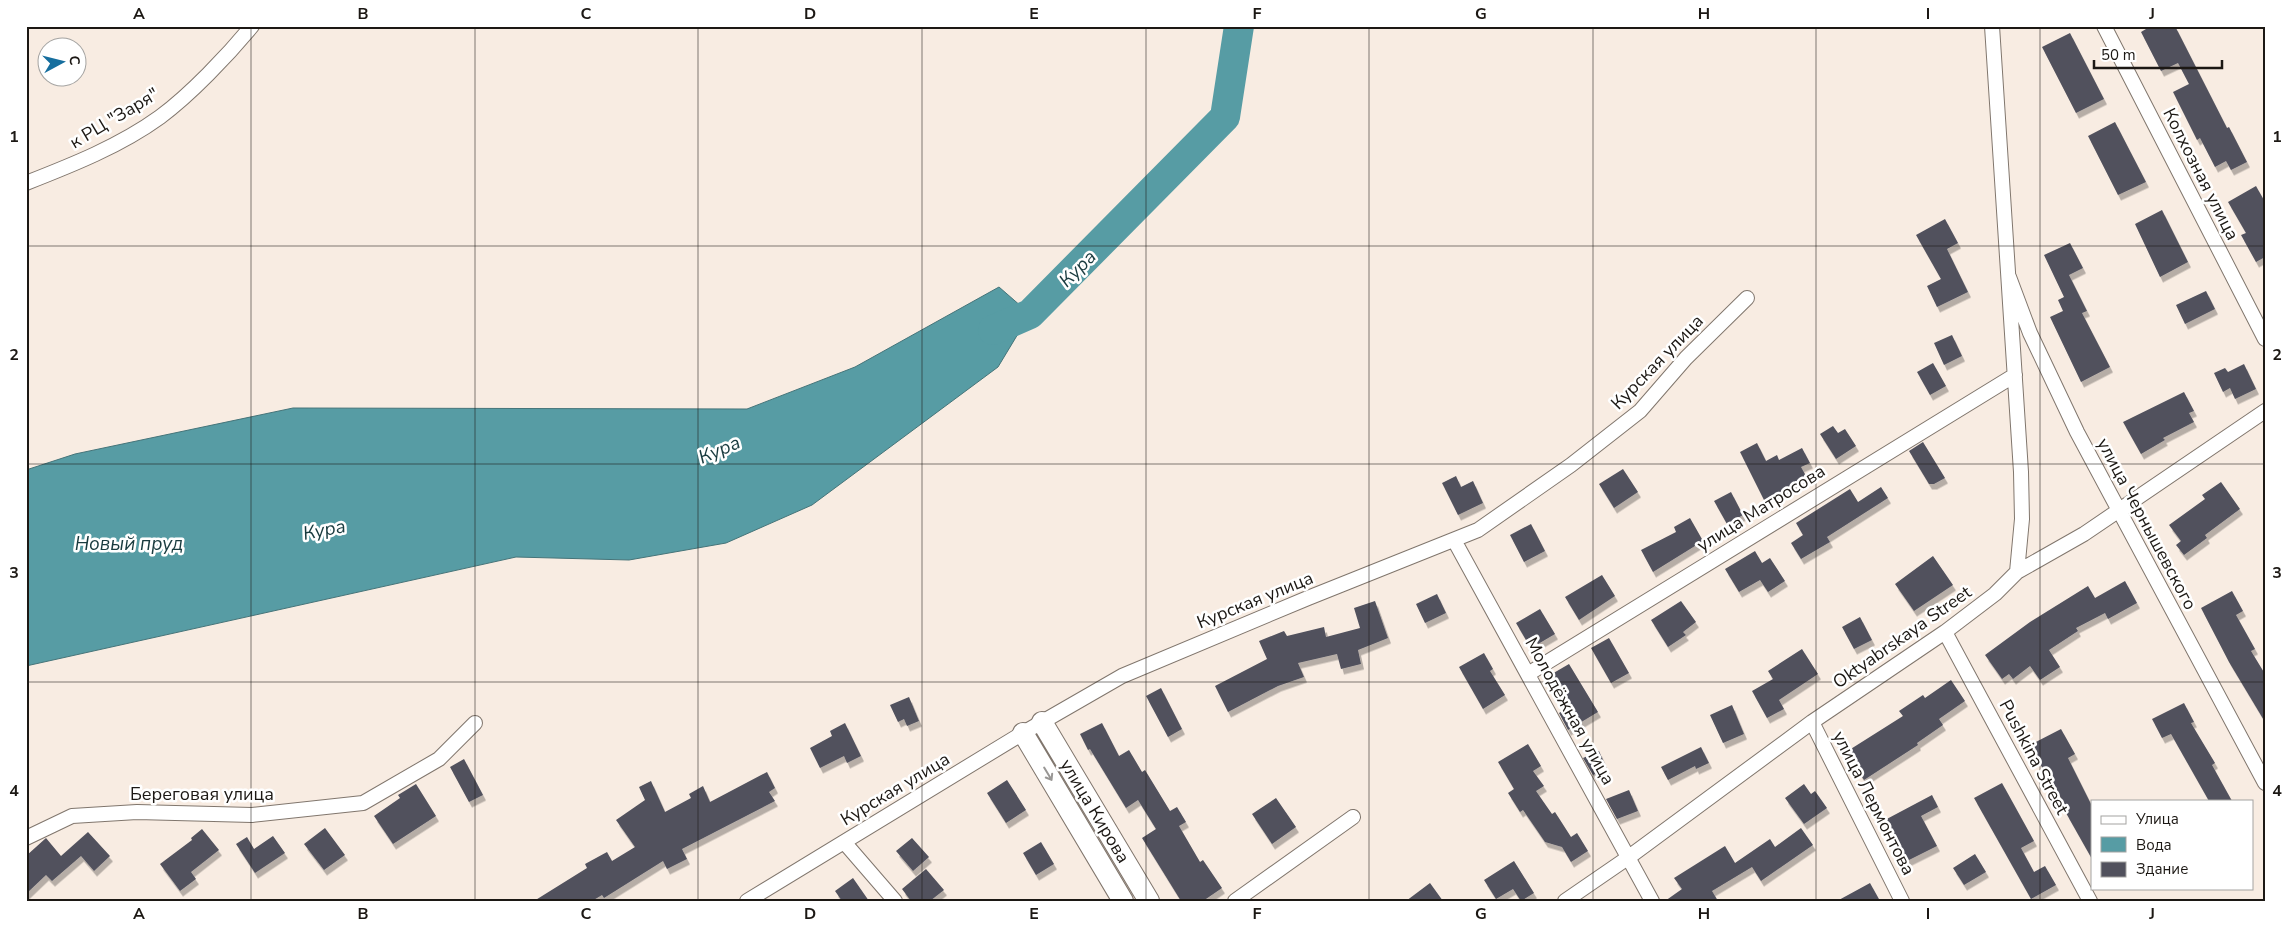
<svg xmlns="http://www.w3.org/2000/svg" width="2291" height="927" viewBox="0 0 2291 927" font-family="'Nunito Sans',sans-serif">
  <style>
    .water { fill: #579ca4; stroke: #457479 }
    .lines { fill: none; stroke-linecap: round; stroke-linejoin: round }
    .river { stroke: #579ca4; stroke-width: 30 }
    .building { fill: #51515d; filter: url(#shadow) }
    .street-casing { stroke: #80766d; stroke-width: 16 }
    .secondary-casing { stroke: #80766d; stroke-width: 22 }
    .street { stroke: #fff; stroke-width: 14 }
    .secondary { stroke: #fff; stroke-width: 20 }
    .oneway { stroke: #999795 }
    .grid { fill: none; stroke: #1c1814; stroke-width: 1; stroke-opacity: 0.55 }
    .labels { text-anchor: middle; stroke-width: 5; stroke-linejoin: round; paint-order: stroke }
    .street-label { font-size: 18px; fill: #1c1814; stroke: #fff }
    .water-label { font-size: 19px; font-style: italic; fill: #193b3f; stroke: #fff }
    .neatline { fill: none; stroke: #1c1814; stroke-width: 2 }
    .grid-label { font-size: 16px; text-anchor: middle; font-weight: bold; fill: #1c1814 }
  </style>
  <defs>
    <filter id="shadow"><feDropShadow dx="3" dy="5.5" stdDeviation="0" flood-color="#0004"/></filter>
  </defs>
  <rect width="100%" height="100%" fill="#f8ece2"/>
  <!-- water -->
  <path class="water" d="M999,287L1030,314L998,367L812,505L726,543L629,560L516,557L26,666V470L75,454L293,408L747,409L855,367Z"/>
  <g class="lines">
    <!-- river -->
    <path class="river" d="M993,330L1030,314L1225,117L1239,26"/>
  </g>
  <!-- building -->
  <path class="building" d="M2151,26H2175L2227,128L2229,127L2247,162L2231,170L2226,161L2215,167L2200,138L2197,140L2173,92L2189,84L2178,63L2161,71L2141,32Z
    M2070,33L2104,99L2076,113L2042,47Z
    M2115,122L2146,182L2118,195L2088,136Z
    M2256,186L2265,202V257L2256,262L2241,235L2246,233L2228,202Z
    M2162,210L2188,262L2160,277L2135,224Z
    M1945,219L1958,243L1947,249L1968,292L1937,307L1927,286L1941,279L1916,235Z
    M2070,243L2083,268L2069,275L2087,311L2082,313L2110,367L2081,382L2050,317L2063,311L2058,300L2064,297L2044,255Z
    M2206,291L2215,309L2185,324L2176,305Z
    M1952,335L1962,356L1944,365L1934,343Z
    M1933,363L1946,386L1930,395L1917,372Z
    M2244,364L2256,389L2235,399L2230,388L2223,392L2214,373L2225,368L2228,372Z
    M2184,392L2194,411L2189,413L2194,422L2163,438L2165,440L2141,454L2123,422Z
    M1833,426L1838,433L1845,429L1856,446L1836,459L1820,434Z
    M1923,442L1945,478L1934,484H1929L1909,451Z
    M1757,443L1766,461L1777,455L1779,460L1802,448L1810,463L1801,467L1806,476L1792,484L1793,486L1764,500L1740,452Z
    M1623,469L1638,492L1614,508L1599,484Z
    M1456,476L1461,487L1473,481L1483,503L1458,515L1442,483Z
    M2221,482L2240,509L2205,535L2207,538L2184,555L2176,545L2181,541L2169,525L2205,499L2202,495Z
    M1881,487L1888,498L1827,537L1830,542L1801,559L1791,543L1803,535L1796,523L1850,489L1858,502Z
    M1731,492L1743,515L1727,524L1714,501Z
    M1690,518L1703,541L1653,572L1641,550L1676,532L1674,527Z
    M1531,524L1545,551L1524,562L1510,535Z
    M1755,551L1762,563L1770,558L1785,581L1768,592L1760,580L1739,592L1725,569Z
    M1933,556L1953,585L1914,611L1895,584Z
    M1602,575L1615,596L1579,620L1565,597Z
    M2125,581L2137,603L2108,619L2105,613L2076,628L2078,631L2049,650L2060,667L2040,680L2030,666L2013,679L2009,674L2002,679L1985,655L2030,622L2088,586L2095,598Z
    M2232,591L2243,611L2236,615L2255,649L2251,651L2265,674V722L2229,662L2201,608Z
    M1437,594L1446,613L1425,623L1416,604Z
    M1375,601L1388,638L1358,650L1361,664L1341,669L1337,654L1298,663L1304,677L1278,686L1228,712L1215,686L1267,659L1259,641L1284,631L1287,636L1324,627L1326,637L1360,628L1354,608Z
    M1681,601L1696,622L1683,632L1686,635L1668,647L1651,620Z
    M1540,609L1555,634L1538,644L1533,636L1526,640L1516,623Z
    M1860,617L1872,640L1854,649L1842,627Z
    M1609,638L1629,673L1611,683L1591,648Z
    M1802,649L1818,674L1779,700L1784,709L1767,718L1752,691L1773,679L1768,671Z
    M1484,653L1493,669L1490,671L1505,695L1483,709L1459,667Z
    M1569,664L1598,712L1568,730L1559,713L1564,710L1545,678Z
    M1951,680L1965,701L1939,719L1943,725L1917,743L1918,745L1864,780L1846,752L1903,716L1899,711L1923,695L1925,698Z
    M1161,688L1182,729L1168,737L1146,696Z
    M909,697L919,721L907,726L904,719L898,722L890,705Z
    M2184,703L2194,722L2191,723L2215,763L2212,765L2232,801H2209L2171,734L2162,738L2152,719Z
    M1732,705L1744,734L1723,743L1710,715Z
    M845,723L861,756L847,763L844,756L820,768L810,748L832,736L830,731Z
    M1102,723L1119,756L1129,750L1142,772L1145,770L1170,811L1177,807L1186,822L1179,826L1200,862L1203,860L1222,888L1203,901H1181L1142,838L1156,829L1138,800L1126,808L1090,749L1088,750L1080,734Z
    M2061,729L2075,754L2068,758L2092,806V859L2066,813L2068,812L2046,769L2044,771L2030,745Z
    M1528,744L1541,766L1533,771L1544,786L1536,791L1552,814L1555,812L1571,837L1577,833L1588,851L1571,862L1562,847L1545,842L1523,810L1520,812L1508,793L1514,789L1498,762Z
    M1701,747L1709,763L1696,769L1695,766L1668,780L1661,767Z
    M1599,751L1607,769L1593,775L1583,758Z
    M464,759L483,795L469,802L450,767Z
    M767,772L775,788L769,792L775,801L682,849L687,859L667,869L663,861L604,898L602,895L592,901H534L587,868L585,864L607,852L612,861L635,847L616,820L645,800L639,787L651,781L665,812L691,798L689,794L703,786L710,802Z
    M1007,780L1026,810L1006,823L987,793Z
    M2002,783L2034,841L2021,848L2034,872L2045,866L2056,885L2031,899L1974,798Z
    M416,784L436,816L393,844L374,816L400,798L398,795Z
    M1804,784L1811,794L1815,791L1827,808L1804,824L1785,798Z
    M1629,790L1638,811L1617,819L1606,799Z
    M1932,795L1938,807L1921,816L1937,846L1905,862L1883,821Z
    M1276,798L1296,827L1272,844L1252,814Z
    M325,828L345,855L324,870L304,844Z
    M1801,828L1813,845L1761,881L1752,867L1712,891L1718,901H1665L1682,889L1674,878L1725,846L1735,863L1770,839L1775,847Z
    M202,829L219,850L191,872L196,879L180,891L160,864L192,840L191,838Z
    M88,832L110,856L94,871L81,856L52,881L46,875L26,894V856L46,838L61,856Z
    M273,836L285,853L255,873L236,844L247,837L254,849Z
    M912,838L929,857L913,871L896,851Z
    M1041,842L1054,864L1036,875L1023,853Z
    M1975,854L1986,872L1964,885L1953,868Z
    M1514,861L1534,893L1521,901L1513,889L1496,899L1484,880Z
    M926,869L944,890L930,901H911L902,889Z
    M853,878L869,901H842L835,891Z
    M1430,883L1443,901H1406Z
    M1870,883L1880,901H1837Z"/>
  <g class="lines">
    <!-- street casing -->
    <g class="street-casing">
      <path id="street" d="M1992,26L2021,472L2022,519L2017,572
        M2104,26L2265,339
        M26,183C72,165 120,146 160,117C191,94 227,56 252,26
        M2009,277L2030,333L2077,432L2265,783
        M1454,540L1652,901
        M1945,632L2090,901
        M1528,674L2015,375
        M1812,722L1902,901
        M26,838L72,816L137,812L252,815L363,803L439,759L475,723
        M844,842L895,901
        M747,901L1023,733L1122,676L1308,598L1478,530L1571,465L1640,411L1686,358L1747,298
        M1235,901L1353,817
        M1565,901L1629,857L1812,722L1945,632L1995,594L2017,572L2084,534L2265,411"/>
    </g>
    <!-- secondary casing -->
    <g class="secondary-casing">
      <path id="secondary" d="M1042,722L1149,901
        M1023,733L1123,901"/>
    </g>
    <!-- street -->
    <use href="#street" class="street"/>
    <!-- secondary -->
    <use href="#secondary" class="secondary"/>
  </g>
  <!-- one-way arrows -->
  <defs><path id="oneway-shaft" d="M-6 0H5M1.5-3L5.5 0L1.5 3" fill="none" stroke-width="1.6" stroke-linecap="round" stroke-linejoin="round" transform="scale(1.25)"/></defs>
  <use class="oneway" href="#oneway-shaft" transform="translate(1048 774) rotate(59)"/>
  <!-- grid -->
  <path class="grid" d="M251,26V901M475,26V901M698,26V901M922,26V901M1146,26V901M1369,26V901M1593,26V901M1816,26V901M2040,26V901M26,246H2265M26,464H2265M26,682H2265"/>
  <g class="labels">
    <!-- street labels -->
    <g class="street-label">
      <text transform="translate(114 118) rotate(-31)" y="6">к РЦ "Заря"</text>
      <text transform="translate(2201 174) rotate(63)" y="6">Колхозная улица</text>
      <text transform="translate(1657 362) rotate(-46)" y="6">Курская улица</text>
      <text transform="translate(1761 508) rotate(-32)" y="6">улица Матросова</text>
      <text transform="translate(2147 524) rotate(62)" y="6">улица Чернышевского</text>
      <text transform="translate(1255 600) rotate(-22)" y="6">Курская улица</text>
      <text transform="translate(1902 637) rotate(-35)" y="6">Oktyabrskaya Street</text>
      <text transform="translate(1570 711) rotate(61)" y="6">Молодёжная улица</text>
      <text transform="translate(2034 757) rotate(62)" y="6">Pushkina Street</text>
      <text transform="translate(895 789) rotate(-31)" y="6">Курская улица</text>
      <text x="202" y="800">Береговая улица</text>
      <text transform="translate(1874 803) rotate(63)" y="6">улица Лермонтова</text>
      <text transform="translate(1095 811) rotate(59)" y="6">улица Кирова</text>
    </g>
    <!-- water labels -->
    <g class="water-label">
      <text transform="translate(1077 268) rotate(-45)" y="7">Кура</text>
      <text transform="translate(719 449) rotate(-23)" y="7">Кура</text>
      <text transform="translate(324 529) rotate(-11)" y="7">Кура</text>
      <text x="129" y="550">Новый пруд</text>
    </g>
  </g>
  <!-- border -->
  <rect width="2291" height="927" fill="none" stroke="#ffffff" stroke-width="55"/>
  <!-- legend -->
  <rect x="2091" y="800" width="162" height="90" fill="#ffffff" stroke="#a4a3a1"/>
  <rect x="2101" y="816" width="25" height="8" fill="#ffffff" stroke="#a4a3a1"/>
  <text x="2136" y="824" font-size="15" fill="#1c1814">Улица</text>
  <rect x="2101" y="837" width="25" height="15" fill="#579ca4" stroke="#a4a3a1"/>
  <text x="2136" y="850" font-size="15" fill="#1c1814">Вода</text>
  <rect x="2101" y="862" width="25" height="15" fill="#51515d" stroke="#a4a3a1"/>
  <text x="2136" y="874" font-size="15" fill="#1c1814">Здание</text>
  <!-- north arrow -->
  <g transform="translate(62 62) rotate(83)"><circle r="24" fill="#ffffff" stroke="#a4a3a1"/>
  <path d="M0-4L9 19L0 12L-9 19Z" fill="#166e9e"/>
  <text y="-8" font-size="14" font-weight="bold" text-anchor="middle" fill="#1c1814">С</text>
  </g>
  <!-- scale -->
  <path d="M2094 60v8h128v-8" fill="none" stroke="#1c1814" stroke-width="2.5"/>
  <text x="2101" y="60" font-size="15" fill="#1c1814" stroke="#ffffff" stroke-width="4" paint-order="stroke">50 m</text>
  <rect x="28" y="28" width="2236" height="872" class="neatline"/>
  <g class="grid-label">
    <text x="139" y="19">A</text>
    <text x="363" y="19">B</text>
    <text x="586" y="19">C</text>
    <text x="810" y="19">D</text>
    <text x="1034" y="19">E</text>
    <text x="1257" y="19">F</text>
    <text x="1481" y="19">G</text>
    <text x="1704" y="19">H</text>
    <text x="1928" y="19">I</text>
    <text x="2152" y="19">J</text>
    <text x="14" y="142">1</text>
    <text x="2277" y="142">1</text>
    <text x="14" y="360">2</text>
    <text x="2277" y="360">2</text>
    <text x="14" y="578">3</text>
    <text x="2277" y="578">3</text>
    <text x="14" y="796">4</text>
    <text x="2277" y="796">4</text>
    <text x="139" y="919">A</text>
    <text x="363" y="919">B</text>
    <text x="586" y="919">C</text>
    <text x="810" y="919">D</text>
    <text x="1034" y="919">E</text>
    <text x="1257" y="919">F</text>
    <text x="1481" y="919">G</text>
    <text x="1704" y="919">H</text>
    <text x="1928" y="919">I</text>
    <text x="2152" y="919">J</text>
  </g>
</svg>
